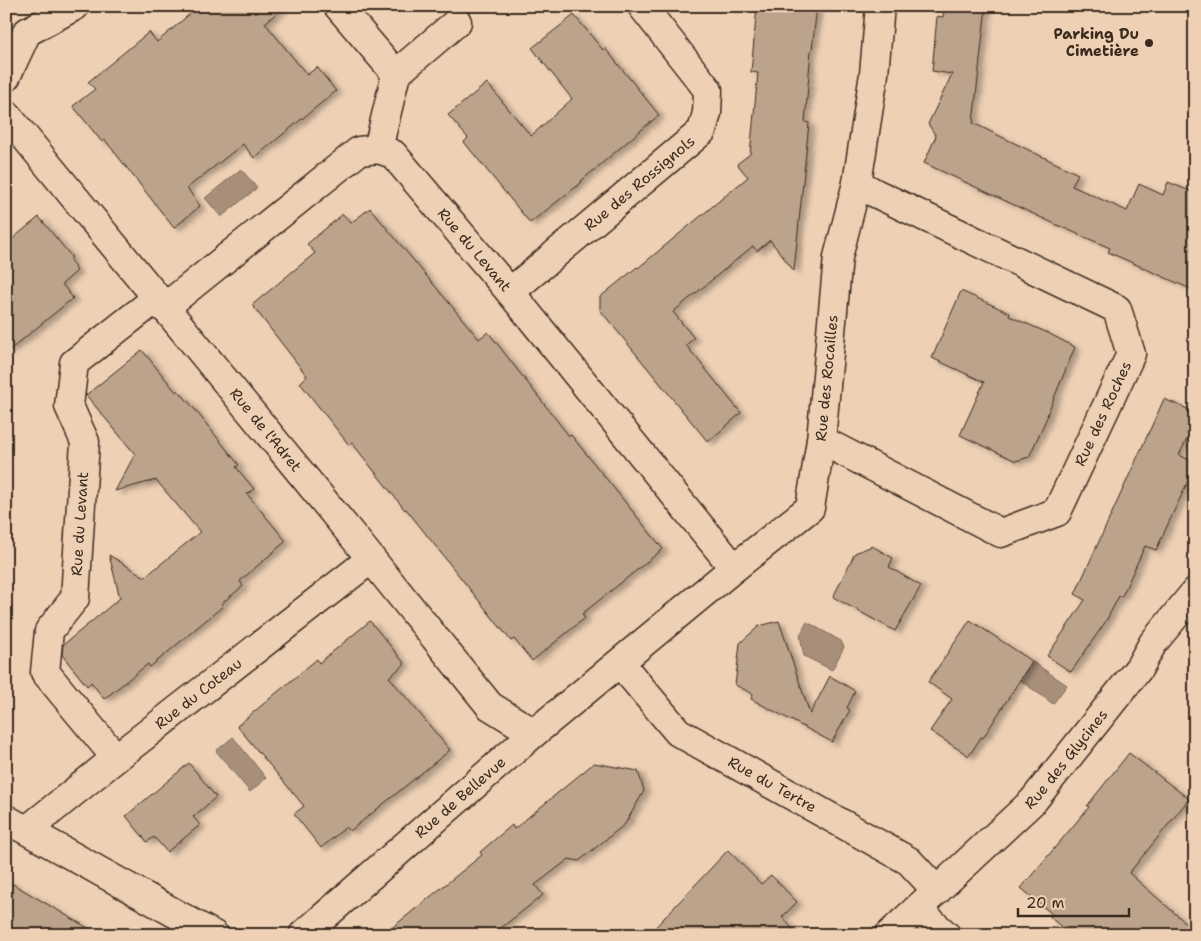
<svg xmlns="http://www.w3.org/2000/svg" width="1201" height="941" viewBox="0 0 1201 941" font-family="'Shantell Sans',sans-serif">
  <style>
    .water { fill: #a78f7a; stroke: #7c6755 }
    .building { fill: #bca38b; stroke: #3b2a1e; filter: url(#shadow) }
    .lines { fill: none; stroke-linecap: round; stroke-linejoin: round }
    .minor-casing { stroke: #3b2a1e; stroke-width: 31 }
    .minor { stroke: #eed1b5; stroke-width: 28 }
    .poi-dot { fill: #3b2a1e; stroke: #eed1b5; stroke-width: 2 }
    .labels { text-anchor: middle; stroke-width: 4; stroke-linejoin: round; paint-order: stroke }
    .poi-label { font-size: 15px; font-weight: bold; fill: #3b2a1e; stroke: #eed1b5; text-anchor: end }
    .street-label { font-size: 15px; fill: #3b2a1e; stroke: #eed1b5 }
  </style>
  <defs>
    <filter id="shadow"><feDropShadow dx="5.5" dy="3" stdDeviation="2.5" flood-color="#0004"/></filter>
  </defs>
  <rect width="100%" height="100%" fill="#eed1b5"/>
  <filter id="ink" filterUnits="userSpaceOnUse"><feTurbulence type="fractalNoise" baseFrequency=".02" numOctaves="2"/><feDisplacementMap in="SourceGraphic" scale="10" xChannelSelector="R" yChannelSelector="G"/><feConvolveMatrix kernelMatrix="1 2 1 2 8 2 1 2 1" color-interpolation-filters="sRGB"/></filter>
  <g filter="url(#ink)">
    <!-- water -->
    <path class="water" d="M241,169L257,188L221,217L205,198Z
      M807,622L841,641L844,647L832,670L804,656L800,635Z
      M1033,662L1067,685L1053,704L1020,680Z
      M233,737L266,778L250,792L216,751Z"/>
    <!-- building -->
    <path class="building" d="M199,6H285L265,23L307,75L317,67L336,91L254,158L243,144L187,188L200,206L174,228L105,140L102,142L73,106L95,89L88,82L149,32L157,42Z
      M757,6H817L812,50H811L805,122L809,123L794,271L770,240L757,251L753,246L673,312L694,338L686,345L741,413L708,442L600,310V297L637,267L638,268L748,177L737,164L750,154L758,73L751,72Z
      M944,6H986L973,123L1078,174L1072,186L1127,211L1139,184L1163,195L1168,182L1195,193V291L1108,252L1110,248L1057,225L924,163L936,136L928,124L952,74L932,71L937,16L943,17Z
      M574,15L603,50L605,48L659,115L581,181L582,182L530,223L464,142L468,138L448,115L487,83L531,136L572,99L532,48Z
      M370,208L479,339L488,332L569,436L571,435L663,549L582,614L585,618L532,661L514,639L511,641L406,509L405,510L352,443L349,445L300,383L307,376L252,305L315,253L307,244L343,214L351,223Z
      M39,217L71,256V262L77,271L62,284L73,298L6,353V244Z
      M961,291L1010,313L1009,316L1046,332L1075,347L1047,415H1048L1029,457L1016,461L960,435L984,382L932,358Z
      M142,350L176,392L178,390L192,406L239,465L236,467L254,489L247,494L286,541L240,581L243,586L221,604L223,606L150,667L148,664L104,699L91,682L87,686L62,655L63,645L120,598L109,555L145,577L200,532L156,480L115,491L135,454L86,395Z
      M1164,399L1195,412V423L1179,455L1195,463V466L1156,550L1145,546L1122,596H1119L1106,621L1071,672L1047,656L1085,600L1075,594Z
      M872,546L893,558L889,567L921,586L895,631L833,597L855,553Z
      M970,620L1032,661L983,738L981,737L969,756L930,731L952,699L928,682Z
      M370,621L405,664L389,677L450,750L350,831L346,827L321,848L294,814L304,806L237,726L317,659L319,663Z
      M779,621L810,714L830,676L855,691L847,708L850,710L832,742L751,699L753,694L735,685L740,643L759,626Z
      M1129,753L1189,799L1129,873L1195,931V935H1070L1050,917L1052,914L1021,888L1089,807L1087,806Z
      M189,763L216,797L193,817L200,825L167,852L154,837L147,842L126,816Z
      M594,763L638,771L644,791L625,824L579,861L569,859L535,885L543,895L492,935H383L482,855L480,852L512,825L514,829Z
      M728,850L761,884L771,875L797,902L782,917L798,935H648Z
      M6,880L100,935H6Z"/>
    <g class="lines">
      <!-- minor casing -->
      <g class="minor-casing">
        <g id="minor">
          <path d="M338,6L396,74L378,149"/>
          <path d="M396,74L457,22"/>
          <path d="M6,77L27,32L75,6"/>
          <path id="s1" d="M6,114L356,540L490,706L534,733"/>
          <path id="s2" d="M510,292L702,131L707,113L708,90L642,6"/>
          <path id="s3" d="M164,308L359,151L378,149L393,154L510,292L734,568"/>
          <path id="s4" d="M821,440L1001,533L1057,512L1131,354L1117,309L875,193L857,183"/>
          <path id="s5" d="M620,663L678,732L909,861L937,891"/>
          <path id="s6" d="M116,758L45,672L49,631L75,598L85,442L69,406L74,363L157,298"/>
          <path d="M6,819L214,935"/>
          <path id="s7" d="M27,830L116,758L371,559"/>
          <path d="M917,909L946,935"/>
          <path id="s8" d="M303,935L534,733L734,568L810,508L821,440L838,257L857,183L874,74L880,6"/>
          <path id="s9" d="M889,935L1033,801L1139,668L1153,643L1195,592"/>
        </g>
      </g>
      <!-- minor -->
      <use href="#minor" class="minor"/>
    </g>
  </g>
  <!-- markers -->
  <circle class="poi-dot" cx="1149" cy="43" r="5"/>
  <g class="labels">
    <!-- poi labels -->
    <g class="poi-label">
      <text x="1139" y="39">Parking Du<tspan x="1139" dy="17">Cimetière</tspan></text>
    </g>
    <!-- street labels -->
    <g class="street-label">
      <text dy="5" stroke="none"><textPath href="#s2" startOffset="169">Rue des Rossignols</textPath></text>
      <text dy="5" stroke="none"><textPath href="#s3" startOffset="411">Rue du Levant</textPath></text>
      <text dy="5" stroke="none"><textPath href="#s8" startOffset="794">Rue des Rocailles</textPath></text>
      <text dy="5" stroke="none"><textPath href="#s4" startOffset="371">Rue des Roches</textPath></text>
      <text dy="5" stroke="none"><textPath href="#s1" startOffset="409">Rue de l'Adret</textPath></text>
      <text dy="5" stroke="none"><textPath href="#s6" startOffset="269">Rue du Levant</textPath></text>
      <text dy="5" stroke="none"><textPath href="#s7" startOffset="219">Rue du Coteau</textPath></text>
      <text dy="5" stroke="none"><textPath href="#s9" startOffset="250">Rue des Glycines</textPath></text>
      <text dy="5" stroke="none"><textPath href="#s5" startOffset="198">Rue du Tertre</textPath></text>
      <text dy="5" stroke="none"><textPath href="#s8" startOffset="209">Rue de Bellevue</textPath></text>
    </g>
  </g>
  <!-- margin -->
  <rect width="1201" height="941" fill="none" stroke="#eed1b5" stroke-width="25"/>
  <rect x="12" y="12" width="1176" height="916" fill="none" stroke="#3b2a1e" stroke-width="2" filter="url(#ink)"/>
  <!-- scale -->
  <path d="M1018 908v8h111v-8" fill="none" stroke="#3b2a1e" stroke-width="2.5"/>
  <text x="1026" y="908" font-size="15" fill="#3b2a1e" stroke="#eed1b5" stroke-width="4" paint-order="stroke">20 m</text>
</svg>
